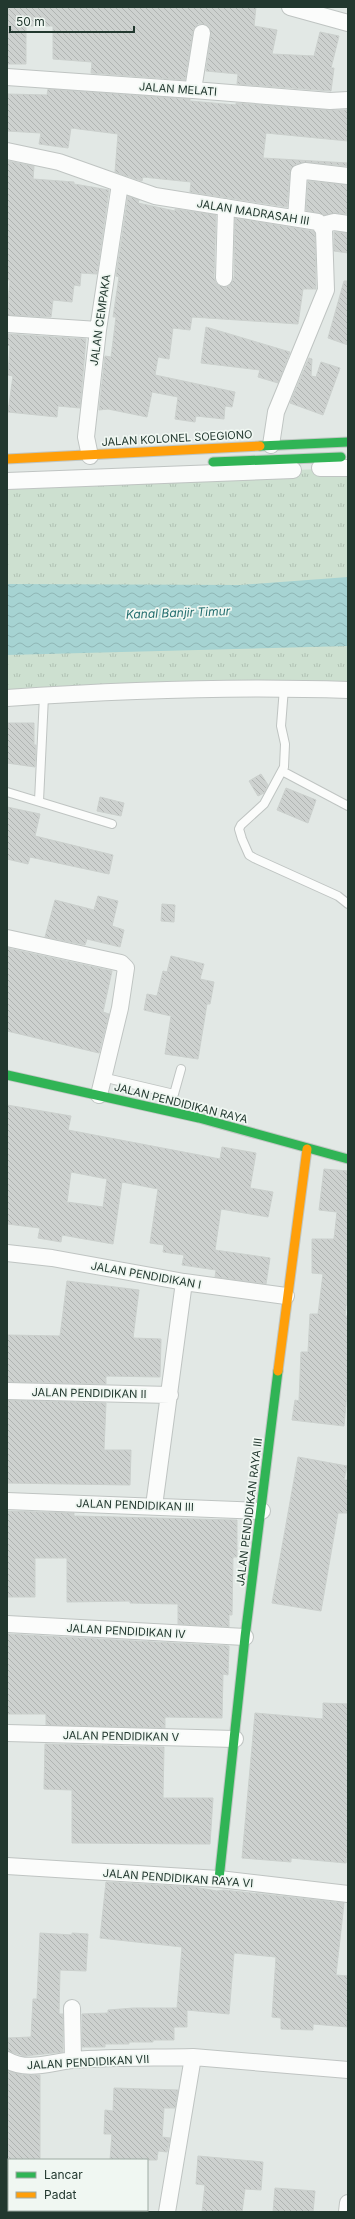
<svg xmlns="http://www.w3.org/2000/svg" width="355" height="2219" viewBox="0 0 355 2219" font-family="Inter,sans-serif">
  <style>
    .grass { fill: url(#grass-tufts) }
    .water { fill: url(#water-waves) }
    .building { fill: url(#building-back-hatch); stroke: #cbd0cd; fill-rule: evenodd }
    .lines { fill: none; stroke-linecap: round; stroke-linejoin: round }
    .lane-casing { stroke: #bfc4c2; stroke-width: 10 }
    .street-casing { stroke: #bfc4c2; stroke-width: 18 }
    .fast-casing { stroke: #c0c6c3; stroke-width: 11 }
    .slow-casing { stroke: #c0c6c3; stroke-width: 11 }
    .lane { stroke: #fbfcfb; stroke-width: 8 }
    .street { stroke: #fbfcfb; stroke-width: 16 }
    .fast { stroke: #30b455; stroke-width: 9 }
    .slow { stroke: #ff9f0a; stroke-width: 9 }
    .labels { text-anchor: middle; stroke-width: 3.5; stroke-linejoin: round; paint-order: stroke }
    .street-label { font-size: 11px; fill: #22382f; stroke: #f0f7f2 }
    .water-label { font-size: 12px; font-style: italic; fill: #226d6e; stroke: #f0f7f2 }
  </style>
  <defs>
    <pattern id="grass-tufts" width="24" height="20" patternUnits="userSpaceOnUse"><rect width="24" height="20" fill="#cde0d0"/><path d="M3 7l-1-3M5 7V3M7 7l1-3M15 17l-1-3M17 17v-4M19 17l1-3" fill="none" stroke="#b0c1b3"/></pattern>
    <pattern id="water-waves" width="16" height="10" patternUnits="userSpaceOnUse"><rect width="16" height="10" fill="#a6d3d2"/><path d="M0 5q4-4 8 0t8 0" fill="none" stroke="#8fb6b5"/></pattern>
    <pattern id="building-back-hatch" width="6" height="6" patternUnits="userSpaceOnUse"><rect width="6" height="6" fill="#cdd1cf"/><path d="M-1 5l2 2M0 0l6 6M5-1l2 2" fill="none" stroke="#b0b4b2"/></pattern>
  </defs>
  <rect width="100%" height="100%" fill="#e2e8e5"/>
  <!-- grass -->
  <path class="grass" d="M348,468V691L7,700V481Z"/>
  <!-- water -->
  <path class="water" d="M348,577V646L7,655V584L240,585Z"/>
  <!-- building -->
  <path class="building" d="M8,7H256L254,26L277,30L272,54L314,56L320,32L339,36L331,68H334L331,91L237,84L238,74L206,71L211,34L208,26L203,24H198L193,31L185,80L91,73L92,62L53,59V26H26V64H7Z
    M48,89L190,99V101L236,105V103L329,110H348V141L266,133L263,158L348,163V166L306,162L296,164L290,172L287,207L190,192L191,182L143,177L142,181L115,172L118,134L71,128L68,148L39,144L41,133L7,131V94L47,95Z
    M7,161L34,166L33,179L74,182V184L109,190L97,274L81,273L80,286L74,285L72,302L53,300L51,317L7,315L10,280H7Z
    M308,181L348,185V214L335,213L323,215L306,210Z
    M128,196L139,200L138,203L175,211V209L216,215L214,278L216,283L223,287L229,286L234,278L235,218L313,231L315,233L316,289H303L298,324L192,317L190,330L173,328L169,359L158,357L155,375L235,392L232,407L225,406L224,419L196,416L195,422L175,419L178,397L152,392L147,417L108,409L99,410L105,356L111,357L116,317H113L119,277L116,276Z
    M334,232L348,233V253L334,251Z
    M344,281H348V345L328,338Z
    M206,327L290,352L278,383L258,377L260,370L201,363Z
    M7,334L86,339L80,408L58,406L57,417L8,412L13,376L8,375L10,346L7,345Z
    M309,358L312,359L311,376L316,377L321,362L340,368L323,415L290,403Z
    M7,723H34V745H36L35,767L7,763Z
    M261,774L268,785L264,793L258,796L249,781Z
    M286,788L316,800L308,823L277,810Z
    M100,797L124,803L121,816L97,811Z
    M7,807L40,814L35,836L113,855L109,874L30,857L28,864L7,859Z
    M98,896L118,901L112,926L124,930L120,947L87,939L85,945L45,937L55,900L94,910Z
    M162,904L175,905L174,922L161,921Z
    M7,948L112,971L103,1012L109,1014L99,1053L7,1031Z
    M171,956L204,964L200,979L214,982L210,1004H207L198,1059L165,1054L171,1016L144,1010L147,994L157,996L163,971L167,972Z
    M7,1105L71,1116L68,1130L220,1159L222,1147L256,1153L250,1188L273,1192L268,1217L221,1209L215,1250L270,1258L266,1284L215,1277L216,1270L182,1265L184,1255L163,1252L164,1245L150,1243L158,1189L122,1182L113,1244L62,1235L61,1242L38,1238L40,1228L7,1224ZM71,1172L107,1179L103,1207L67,1202Z
    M324,1169L348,1171V1291L345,1316H348V1382L344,1426L292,1420L295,1400L299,1401L301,1352H308L310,1314H318L323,1274L312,1273V1239H334L337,1212L319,1210Z
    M67,1281L139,1290L133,1338L161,1339L160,1377L106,1376V1384L7,1382V1335L60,1336Z
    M7,1400L106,1403L104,1450H131L130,1485L7,1483Z
    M298,1457L347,1466L344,1480H348V1513H338L321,1611L272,1603Z
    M7,1511L74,1513V1516L237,1520V1557H233L232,1615H229V1627L178,1624V1604L130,1603V1601L67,1602V1558H35V1597H7Z
    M7,1634L229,1646L228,1675L223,1674L222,1718L165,1717V1728L46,1725V1714H7Z
    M323,1703L348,1704V1847L346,1863L291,1858V1862L242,1858L255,1713L323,1719Z
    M45,1744L164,1747L163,1798H213L210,1844L72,1843V1790L44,1789Z
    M106,1882L194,1887L217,1891L224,1890L344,1903L336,1975L348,1976V2027L313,2024V2030L281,2029V2018L272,2017L276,1957L234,1953L229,2014L187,2010V2027H174V2040H153V2042H129V2044H105V2047H82V2014L108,2013V2010L134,2008H177L182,1947L100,1938Z
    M40,1933L72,1935V1933L88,1934L86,1971L60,1970L59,2014H63V2052L24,2056L8,2051V2038L31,2037L33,1999H37Z
    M8,2071L22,2075H40V2160H8Z
    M114,2088L178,2090L175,2108H164L162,2137L170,2138L167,2152L158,2151L157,2160H110L112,2134H104L105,2110L113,2111Z
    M198,2156L263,2162L261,2190L245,2189L242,2212L224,2210V2212H202L205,2185L196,2184Z
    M275,2188L315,2191L313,2212H273Z"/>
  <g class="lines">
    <!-- lane casing -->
    <g class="lane-casing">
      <path id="lane" d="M284,688L281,726L285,744L284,767L264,804L241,825L239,829L242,839L249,855L254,858L338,896L348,904
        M282,771L348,806
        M7,792L112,824
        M39,801L44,696
        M102,1077L174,1094L181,1069"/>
    </g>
    <!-- street casing -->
    <g class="street-casing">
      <path id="street" d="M290,7L348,23
        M7,77L193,90L330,101L348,100
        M193,90L202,33
        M7,151L59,162L155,196L318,222L324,230L326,290L276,412L271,445
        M296,218L299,173L305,171L348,176
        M322,225L334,222L348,224
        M224,278L226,207
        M7,324L98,330
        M90,456L86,437L98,330L120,184
        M320,468H348
        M7,481L293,470
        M7,698C121,690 234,686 348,690
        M7,938L121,963L126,968L120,1008L99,1095
        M7,1253L52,1258L184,1282L286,1296
        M7,1391L170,1395
        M7,1501L262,1511
        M154,1506L184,1282
        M7,1624L245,1637
        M7,1733L235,1739
        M7,1866L219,1879L348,1894
        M72,2008L73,2060
        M7,2060C27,2072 52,2062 73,2060C113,2057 154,2058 193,2057
        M167,2212L193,2057L348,2070
        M347,2212L348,2203"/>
    </g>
    <!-- fast casing -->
    <g class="fast-casing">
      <path id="fast" d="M260,446L348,442
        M213,462L341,457
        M7,1075L199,1118L348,1159
        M219,1879L245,1637L278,1371"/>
    </g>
    <!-- slow casing -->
    <g class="slow-casing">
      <path id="slow" d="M7,459L260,446
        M278,1371L307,1149"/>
    </g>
    <!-- lane -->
    <use href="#lane" class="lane"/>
    <!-- street -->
    <use href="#street" class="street"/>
    <!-- fast -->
    <use href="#fast" class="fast"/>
    <!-- slow -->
    <use href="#slow" class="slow"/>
  </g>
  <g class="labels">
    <!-- street labels -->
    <g class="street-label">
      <text transform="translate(178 89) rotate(4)" y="4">JALAN MELATI</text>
      <text transform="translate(253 212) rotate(9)" y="4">JALAN MADRASAH III</text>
      <text transform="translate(100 320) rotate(-82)" y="4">JALAN CEMPAKA</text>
      <text transform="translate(177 438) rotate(-3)" y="4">JALAN KOLONEL SOEGIONO</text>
      <text transform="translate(181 1103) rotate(14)" y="4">JALAN PENDIDIKAN RAYA</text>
      <text transform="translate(146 1275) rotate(10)" y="4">JALAN PENDIDIKAN I</text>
      <text transform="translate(89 1393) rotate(1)" y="4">JALAN PENDIDIKAN II</text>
      <text transform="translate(135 1505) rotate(2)" y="4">JALAN PENDIDIKAN III</text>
      <text transform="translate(249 1512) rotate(-83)" y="4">JALAN PENDIDIKAN RAYA III</text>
      <text transform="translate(126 1631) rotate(3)" y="4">JALAN PENDIDIKAN IV</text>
      <text transform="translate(121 1736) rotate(1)" y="4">JALAN PENDIDIKAN V</text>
      <text transform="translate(178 1878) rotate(4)" y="4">JALAN PENDIDIKAN RAYA VI</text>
      <text transform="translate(88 2062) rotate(-3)" y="4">JALAN PENDIDIKAN VII</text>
    </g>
    <!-- water labels -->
    <g class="water-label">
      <text transform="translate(178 613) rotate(-2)" y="4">Kanal Banjir Timur</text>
    </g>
  </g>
  <!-- border -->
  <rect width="355" height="2219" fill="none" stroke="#22382f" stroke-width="16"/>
  <!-- legend -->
  <rect x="8" y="2159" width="140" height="52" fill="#f0f7f2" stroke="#9eaba4"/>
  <rect x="16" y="2172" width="20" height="6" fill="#30b455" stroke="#9eaba4"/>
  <text x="44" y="2179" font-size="12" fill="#22382f">Lancar</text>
  <rect x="16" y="2192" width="20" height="6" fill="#ff9f0a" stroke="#9eaba4"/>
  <text x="44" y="2199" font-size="12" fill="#22382f">Padat</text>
  <!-- scale -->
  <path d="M10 26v6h124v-6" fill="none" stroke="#22382f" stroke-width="2"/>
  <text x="16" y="26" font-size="12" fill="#22382f" stroke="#f0f7f2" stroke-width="3" paint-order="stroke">50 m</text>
</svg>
